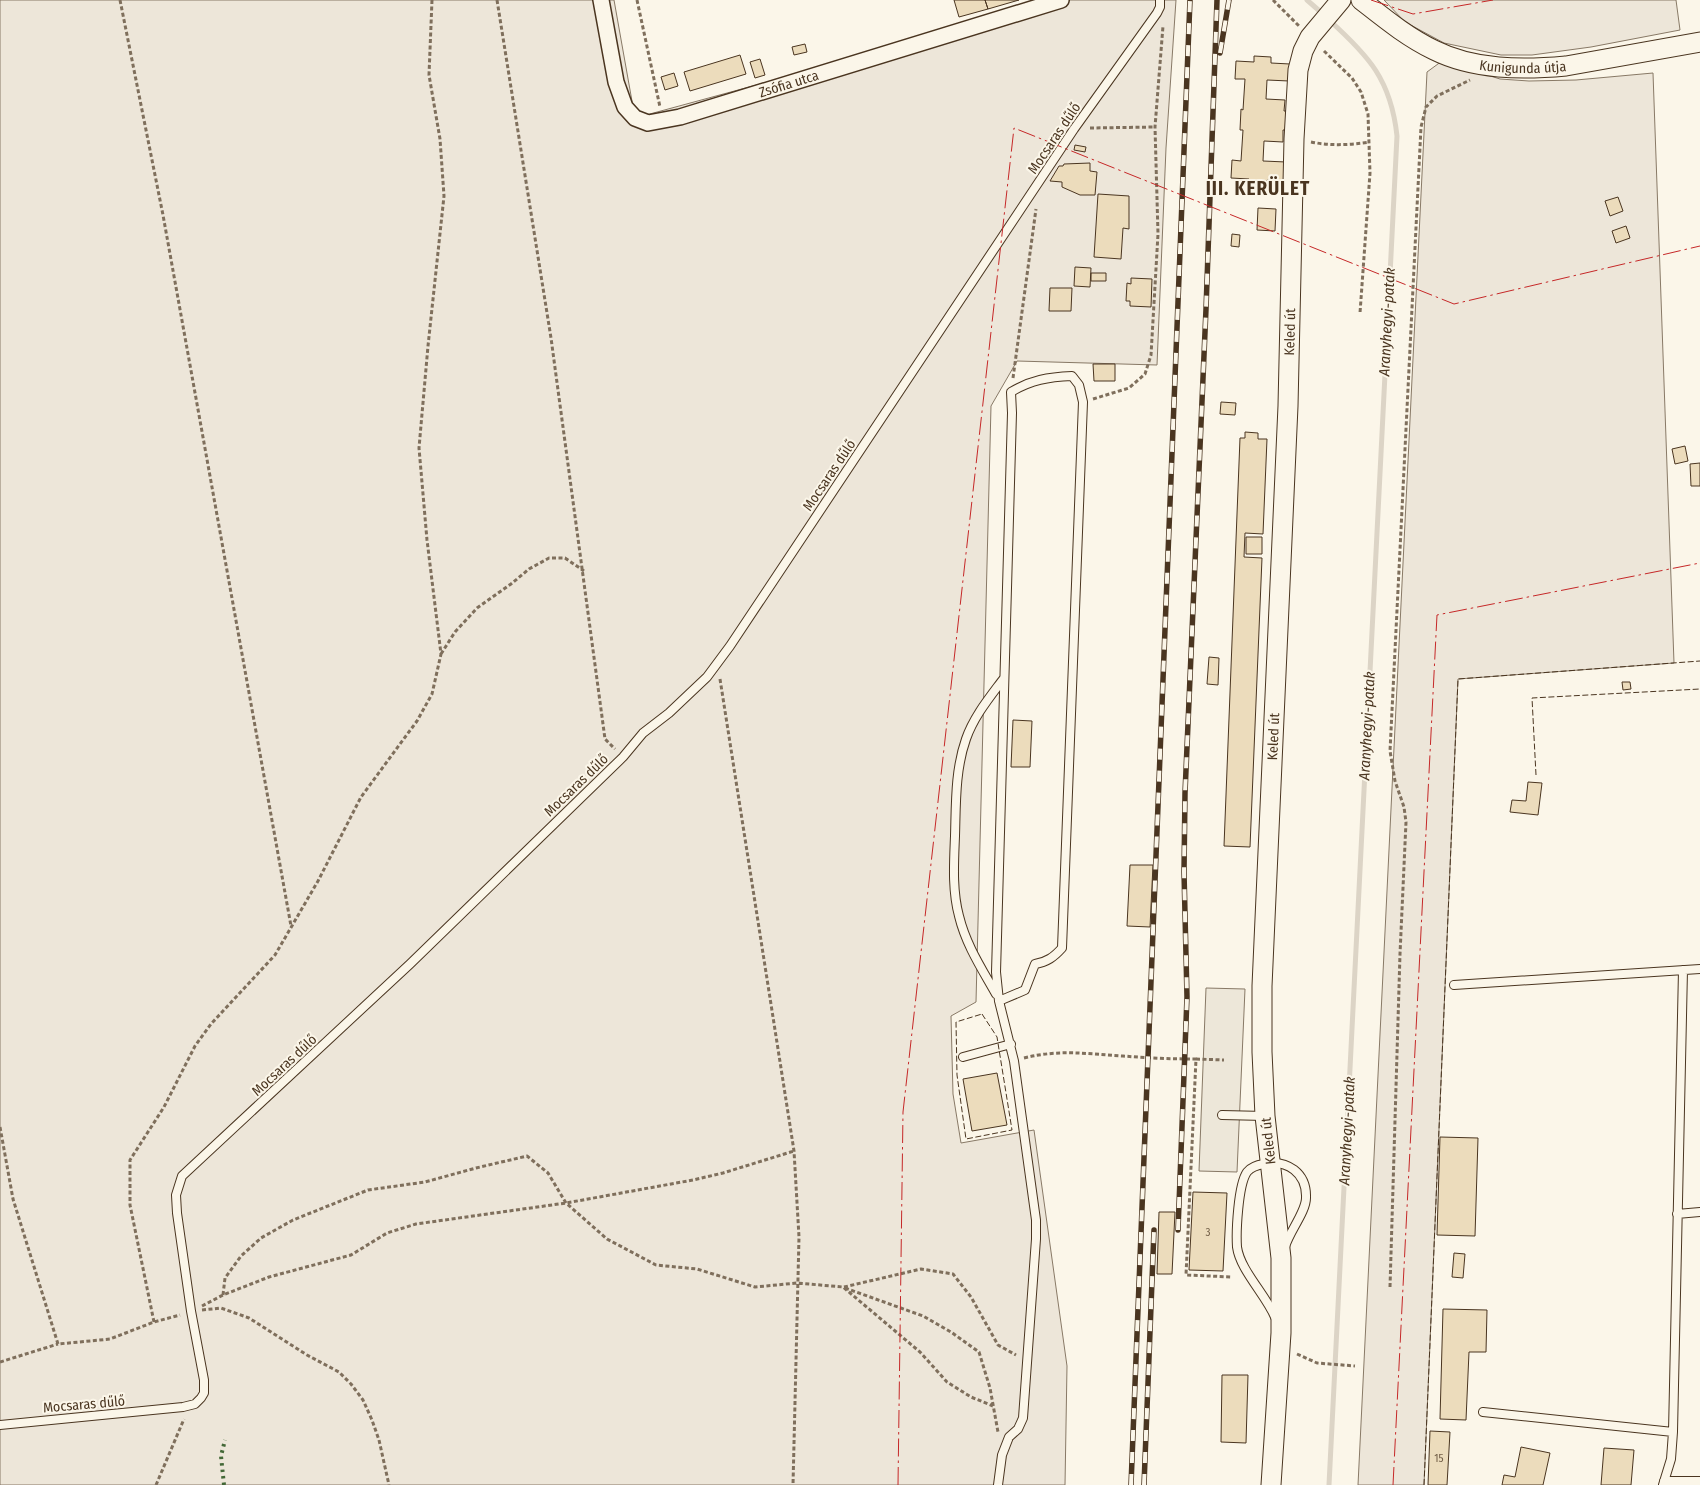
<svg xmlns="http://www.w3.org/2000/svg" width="1700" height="1485" viewBox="0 0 1700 1485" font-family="'Fira Sans Condensed',sans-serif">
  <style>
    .green { fill: #ede6d9; stroke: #887966 }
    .parking { fill: #ede7d9; stroke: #887966 }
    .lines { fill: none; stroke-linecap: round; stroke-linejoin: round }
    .stream { stroke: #dcd4c6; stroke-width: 5 }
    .building { fill: #ecdcbc; stroke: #4a3520 }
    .service-casing { stroke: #4a3520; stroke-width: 10 }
    .minor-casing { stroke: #4a3520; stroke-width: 18 }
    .tertiary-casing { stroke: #4a3520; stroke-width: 21 }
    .path { stroke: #7f6f5c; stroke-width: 3; stroke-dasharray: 4 2.5; stroke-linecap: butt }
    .service { stroke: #fbf6e9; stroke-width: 8 }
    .minor { stroke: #fbf6e9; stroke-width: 15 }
    .tertiary { stroke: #fbf6e9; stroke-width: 19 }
    .rail-casing { stroke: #4a3520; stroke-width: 5.5 }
    .rail { stroke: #fbf6e9; stroke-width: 4; stroke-dasharray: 11; stroke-linecap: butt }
    .hedge { stroke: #436837; stroke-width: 4; stroke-dasharray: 2.5 4; stroke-linecap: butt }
    .fence { stroke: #4a3520; stroke-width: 1; stroke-dasharray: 6 2.5; stroke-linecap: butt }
    .power { stroke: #c62828; stroke-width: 1; stroke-dasharray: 18 4 2.5 4; stroke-linecap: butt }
    .labels { text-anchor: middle; stroke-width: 4; stroke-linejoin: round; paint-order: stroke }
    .number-label { font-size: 11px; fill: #725f47 }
    .street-label { font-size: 14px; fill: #4a3520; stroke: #fbf6e9 }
    .water-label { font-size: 15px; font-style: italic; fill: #4a3520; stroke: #fbf6e9 }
    .district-label { font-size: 19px; font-weight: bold; letter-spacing: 1px; fill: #4a3520; stroke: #fbf6e9 }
  </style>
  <rect width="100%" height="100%" fill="#fbf6e9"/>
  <!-- green -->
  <path class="green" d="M0,0H614L635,118L959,30L1061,0H1176L1166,148L1157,365L1017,361L991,406L976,1002L951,1016L953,1094L961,1143L1034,1130L1067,1366L1065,1485H0Z
    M1384,0H1676L1680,30L1591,47L1532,55H1501L1444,43L1405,22Z
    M1442,61L1500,79L1529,81L1576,80L1653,73L1674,663L1458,679L1424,1485H1358L1427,72Z"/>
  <!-- parking -->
  <path class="parking" d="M1206,988L1245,989L1237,1172L1199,1171Z"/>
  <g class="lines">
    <!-- stream -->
    <path class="stream" d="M1307,0L1323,14
      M1329,20C1369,56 1391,80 1397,136L1329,1485"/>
  </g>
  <!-- building -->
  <path class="building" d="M954,0H985L988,9L959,17Z
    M985,0H1019L988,9Z
    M805,44L807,52L794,55L792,47Z
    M740,55L746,74L690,91L684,72Z
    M1254,56L1271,57V63L1290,64L1289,81L1267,80L1266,99L1285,100L1284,111H1287L1286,130H1283V142L1264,141L1263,161L1286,162L1285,181L1267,180V185L1249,184V179L1231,178L1232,160L1241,161L1243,130H1240L1241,109L1243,110L1245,79H1235L1236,61L1254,62Z
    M760,59L765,75L755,78L750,62Z
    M674,73L678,86L665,90L661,77Z
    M1075,145L1086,147L1085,152L1074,150Z
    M1090,163V171L1097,172L1095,195H1080L1062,187V182L1050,181L1059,166H1063L1064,164Z
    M1098,194L1129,196V229L1123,228L1121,259L1094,257Z
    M1618,197L1623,211L1610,216L1605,201Z
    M1258,208L1276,209L1275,231L1257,230Z
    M1626,226L1630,238L1616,243L1612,231Z
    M1232,234L1240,235L1239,247L1231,246Z
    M1075,267L1091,268L1090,287L1074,286Z
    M1091,273H1106V281H1091Z
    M1131,278L1152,279L1151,307L1130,306V301H1126L1127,283L1131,284Z
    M1050,288H1072L1071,311H1049Z
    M1093,364H1115V381H1094Z
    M1221,402L1236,403L1235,415L1220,414Z
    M1245,432L1258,433V439H1267L1263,534L1245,533L1244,557L1262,558L1250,847L1224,846L1240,438H1245Z
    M1685,446L1688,461L1675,464L1672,449Z
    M1700,463V486H1691L1690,464Z
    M1246,537H1262V554H1246Z
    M1209,657L1219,658L1218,685L1207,684Z
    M1622,682H1630L1631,689L1623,690Z
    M1013,720L1032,721L1030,767H1011Z
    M1528,782L1542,783L1538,815L1510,812L1512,800L1526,801Z
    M1130,865H1153L1150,927L1127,926Z
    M997,1073L1007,1125L972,1131L963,1079Z
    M1440,1137L1478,1138L1475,1236L1437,1235Z
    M1193,1192L1227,1193L1223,1271L1189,1270Z
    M1159,1212H1175L1172,1274H1157Z
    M1454,1253L1465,1254L1463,1278L1452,1277Z
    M1443,1309L1487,1310L1486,1352H1469L1466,1420L1440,1419Z
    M1222,1375H1248L1246,1443L1221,1442Z
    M1430,1431L1450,1432L1447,1485H1428Z
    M1521,1447L1550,1453L1543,1485H1502L1504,1475L1515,1477Z
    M1604,1448L1634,1450L1631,1485H1601Z"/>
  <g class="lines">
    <!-- service casing -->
    <g class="service-casing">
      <path id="service" d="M1454,985L1700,969
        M996,994C982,969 966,945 959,916C952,890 954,862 955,836C956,804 955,770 966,739C974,716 990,697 1004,678
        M963,1057L1011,1044
        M1222,1115L1265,1116
        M1677,1214L1700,1212
        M1275,1317C1266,1295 1240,1270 1237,1247C1236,1232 1238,1185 1247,1172C1251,1167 1257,1165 1264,1164C1287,1159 1307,1173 1306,1198C1306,1212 1289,1232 1285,1247
        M1483,1412L1673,1432
        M0,1425L183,1407L195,1404L201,1398L204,1393V1380L191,1311L177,1213L176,1195L182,1176L410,964L623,757L643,733L669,713L707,677L730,646L1074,129L1157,13L1160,7V0
        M1664,1481H1700
        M998,1485L1002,1455L1009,1437L1018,1429L1023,1418L1036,1239V1220L1014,1061L999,1001L996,972L1012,413L1011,392C1031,380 1048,377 1072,376L1079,385L1083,402L1062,948C1054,957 1047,962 1035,964L1025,990L999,1001
        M1663,1485L1671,1459L1673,1432L1683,970"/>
    </g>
    <!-- minor casing -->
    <g class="minor-casing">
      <g id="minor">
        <path id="s1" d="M601,0L616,82L625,107L635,118L648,123L680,117L1061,0"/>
      </g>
    </g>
    <!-- tertiary casing -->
    <g class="tertiary-casing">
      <g id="tertiary">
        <path id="s2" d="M1361,0C1384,18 1407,37 1434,50C1474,70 1522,70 1566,66L1700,42"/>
        <path id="s3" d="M1271,1485L1281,1333V1258L1265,1116L1262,1052V986L1288,406L1294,139L1298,70L1303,51L1310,37L1341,0"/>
      </g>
    </g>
    <!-- path -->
    <path class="path" d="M120,0L163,215L291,926
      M497,0L551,338L605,739L615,749
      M637,0L660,107
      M1273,0L1299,26
      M1324,51L1352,78L1361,92L1368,114L1370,173L1360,313
      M1090,128L1155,127
      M1311,142C1331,146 1350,145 1370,142
      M1013,378L1036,209
      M1093,399L1129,388L1145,374L1151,355L1158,234L1155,127L1163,26
      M441,654L455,632L477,608L511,584L529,569L549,558H565L584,571
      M720,679L794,1151L799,1237L793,1485
      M1024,1058C1061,1049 1086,1054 1123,1056C1147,1058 1172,1059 1196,1059L1186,1275L1232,1277
      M1196,1059L1224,1060
      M0,1127L13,1199L58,1344L110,1339L154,1322L180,1315
      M844,1287L921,1269L953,1274L971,1297L998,1345L1016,1355
      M1390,1287L1400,954L1406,822L1404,807L1395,781L1390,751L1421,127L1426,107L1437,96L1470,80
      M845,1288L923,1316L951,1332L979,1352L990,1388L998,1432
      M223,1295L225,1278L241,1256L261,1238L293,1220L368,1190L425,1182L476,1168L527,1156L548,1173L566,1203L607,1239L656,1265L697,1269L755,1287L797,1283L843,1287L920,1352L947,1382L971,1397L993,1406
      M202,1306L223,1295L269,1277L351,1255L387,1233L416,1224L566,1203L693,1180L723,1173L794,1151
      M202,1310L221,1308L249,1318L307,1355L339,1372L351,1384L363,1400L372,1420L379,1440L389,1485
      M154,1322L130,1205V1160L164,1107L195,1046L211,1024L275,955L318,881L361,797L417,721L432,694L441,654L427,540L419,448L428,346L444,196L440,139L429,75L432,0
      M1297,1354L1317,1363L1355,1366
      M0,1362L58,1344
      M156,1485L184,1419"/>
    <!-- service -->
    <use href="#service" class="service"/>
    <!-- minor -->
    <use href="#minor" class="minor"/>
    <!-- tertiary -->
    <use href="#tertiary" class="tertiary"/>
    <!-- rail casing -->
    <g class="rail-casing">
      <path id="rail" d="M1220,53L1229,0
        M1178,1230L1187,997L1184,872L1185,793L1206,309L1217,0
        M1131,1485L1190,0
        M1144,1485L1154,1230"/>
    </g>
    <!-- rail -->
    <use href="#rail" class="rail"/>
    <!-- hedge -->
    <path class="hedge" d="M224,1485L221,1456L225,1440"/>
    <!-- fence -->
    <path class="fence" d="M1536,775L1532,698L1700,689
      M982,1014L997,1037L1012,1130L966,1139L957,1075L956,1022Z
      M1424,1485L1458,679L1700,661"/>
    <!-- power -->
    <path class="power" d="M1371,0L1413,14L1493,0
      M898,1485L903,1112L1014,128L1454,304L1700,246
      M1393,1485L1437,615L1700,563"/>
  </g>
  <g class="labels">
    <!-- number labels -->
    <g class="number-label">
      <text x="1208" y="1236">3</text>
      <text x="1439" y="1462">15</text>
    </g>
    <!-- street labels -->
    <g class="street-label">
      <text dy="5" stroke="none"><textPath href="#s2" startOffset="180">Kunigunda útja</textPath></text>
      <text dy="5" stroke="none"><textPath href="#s1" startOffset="285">Zsófia utca</textPath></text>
      <text transform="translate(1054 138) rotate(-56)" y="5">Mocsaras dűlő</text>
      <text dy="5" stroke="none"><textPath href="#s3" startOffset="1155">Keled út</textPath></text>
      <text transform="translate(829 475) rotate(-56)" y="5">Mocsaras dűlő</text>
      <text dy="5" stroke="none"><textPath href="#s3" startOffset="750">Keled út</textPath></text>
      <text transform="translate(576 785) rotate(-44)" y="5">Mocsaras dűlő</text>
      <text transform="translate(284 1065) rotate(-43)" y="5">Mocsaras dűlő</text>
      <text transform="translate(1268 1141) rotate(-96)" y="5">Keled út</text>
      <text transform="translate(84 1404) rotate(-5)" y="5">Mocsaras dűlő</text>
    </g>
    <!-- water labels -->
    <g class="water-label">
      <text transform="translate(1387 322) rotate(-87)" y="5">Aranyhegyi-patak</text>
      <text transform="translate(1367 726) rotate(-87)" y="5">Aranyhegyi-patak</text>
      <text transform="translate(1347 1131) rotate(-87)" y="5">Aranyhegyi-patak</text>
    </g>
    <!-- district labels -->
    <g class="district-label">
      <text x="1258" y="195">III. KERÜLET</text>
    </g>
  </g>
</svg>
